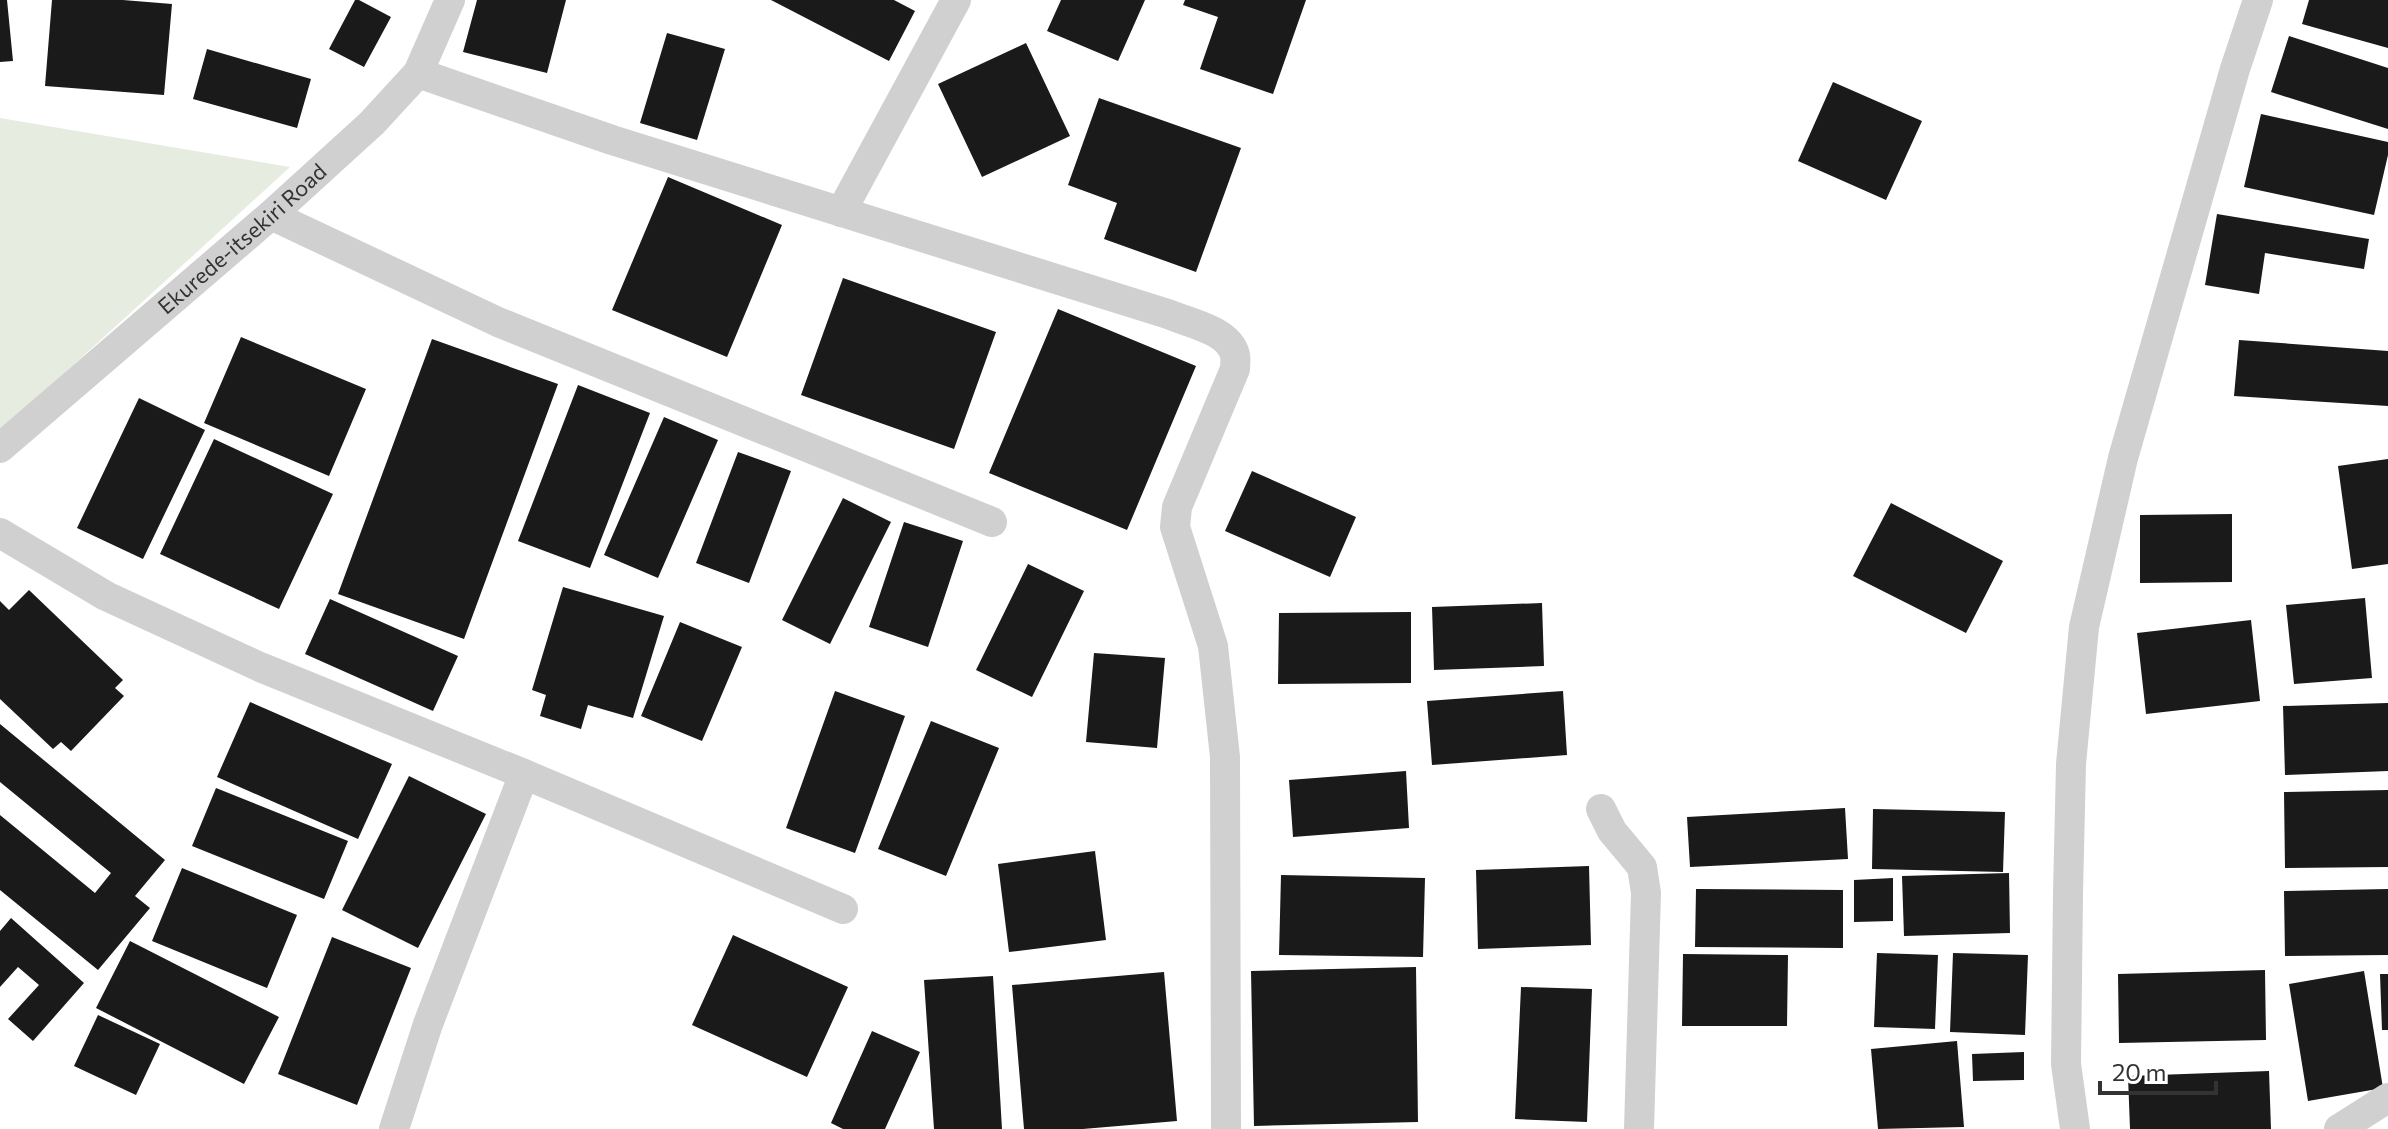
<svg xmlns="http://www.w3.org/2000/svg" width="2388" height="1129" viewBox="0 0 2388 1129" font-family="Commissioner,sans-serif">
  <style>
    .green { fill: #e6ecdf }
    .building { fill: #1a1a1a }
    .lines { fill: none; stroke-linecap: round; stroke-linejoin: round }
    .minor { stroke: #d0d0d0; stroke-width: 30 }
    .labels { text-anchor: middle; stroke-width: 8; stroke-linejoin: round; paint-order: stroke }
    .street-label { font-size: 22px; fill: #333; stroke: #fff }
  </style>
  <rect width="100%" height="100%" fill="#fff"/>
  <!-- green -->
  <path class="green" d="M0,118L290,167L0,432Z"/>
  <!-- building -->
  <path class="building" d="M0,0H7L13,61L0,62Z
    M52,0H123L172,4L164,95L45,86Z
    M355,0H359L391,17L364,67L329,49Z
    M477,0H566L547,73L463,52Z
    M771,0H894L915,11L889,61Z
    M1061,0H1145L1118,61L1047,31Z
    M1185,0H1306L1273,94L1200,69L1218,17L1183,5Z
    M2309,0H2388V48L2302,24Z
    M667,33L725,49L697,140L640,123Z
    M2289,36L2388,68V129L2271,92Z
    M1026,43L1070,136L982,177L938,84Z
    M207,49L311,79L297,128L193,99Z
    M1833,82L1922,121L1886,200L1798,161Z
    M1099,98L1241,148L1196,272L1104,239L1117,203L1068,185Z
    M2261,114L2388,142V155L2374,215L2244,187Z
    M668,177L782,225L727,357L612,310Z
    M2217,214L2369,239L2364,269L2265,253L2259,294L2205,285Z
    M843,278L996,332L954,449L801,395Z
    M1058,309L1196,366L1127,530L989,473Z
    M241,337L366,389L329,476L204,423Z
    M432,339L558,384L464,639L338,594Z
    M2239,340L2388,351V406L2234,396Z
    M578,385L650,413L590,568L518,541Z
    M139,398L205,430L143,559L77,528Z
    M664,417L718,440L658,578L604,555Z
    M214,439L333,494L279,609L160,554Z
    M738,452L791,471L749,583L696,563Z
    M2388,459V564L2352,569L2338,466Z
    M1252,471L1356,517L1330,577L1225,531Z
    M843,498L891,522L830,644L782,620Z
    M1891,503L2003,561L1966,633L1853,576Z
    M2232,514V582L2140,583V515Z
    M904,522L963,541L928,647L869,627Z
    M1028,564L1084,591L1032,697L976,670Z
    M563,587L664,616L633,718L588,705L581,729L540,716L546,695L532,690Z
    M29,590L123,680L115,688L124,696L71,751L61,742L53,749L0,699V601L9,610Z
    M2365,598L2372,678L2294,684L2286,605Z
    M330,599L458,656L433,711L305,654Z
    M1542,603L1544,666L1434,670L1432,607Z
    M1411,612V683L1278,684L1279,613Z
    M2251,620L2260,701L2146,714L2137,633Z
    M680,622L742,647L702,741L641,716Z
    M1094,653L1165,658L1157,748L1086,742Z
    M835,691L905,716L855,853L786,828Z
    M1563,691L1567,755L1432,765L1427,701Z
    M250,702L392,764L358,839L217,777Z
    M2388,703V771L2285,775L2283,706Z
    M931,721L999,748L946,876L878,849Z
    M0,724L165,860L135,896L150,908L98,970L0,890V815L95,893L111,873L0,782Z
    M1406,771L1409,828L1293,837L1289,780Z
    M409,776L486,814L418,948L342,910Z
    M216,788L348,841L324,899L192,846Z
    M2388,790V867L2285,868L2284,792Z
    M1845,808L1848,859L1690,867L1687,817Z
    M1873,809L2005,812L2003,872L1872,869Z
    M1095,851L1106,940L1009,952L998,864Z
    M1589,866L1591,945L1478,949L1476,870Z
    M182,868L297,915L267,988L152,941Z
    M2009,873L2010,933L1904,936L1902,876Z
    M1281,875L1425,878L1423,957L1279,955Z
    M1893,878V921L1854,922V880Z
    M1696,889L1843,890V948L1695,947Z
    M2388,889V955L2285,956L2284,891Z
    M11,918L84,983L33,1041L8,1019L39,985L18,967L0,987V931Z
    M733,935L848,987L807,1077L692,1025Z
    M332,937L411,968L357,1105L278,1074Z
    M130,941L279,1017L244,1084L96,1008Z
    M1877,953L1938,955L1935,1029L1874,1027Z
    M1953,953L2028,955L2025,1035L1950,1032Z
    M1683,954L1788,955L1787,1026H1682Z
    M1416,967L1418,1122L1254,1126L1251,971Z
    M2265,970L2266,1040L2119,1043L2118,974Z
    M2364,971L2383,1088L2308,1101L2289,984Z
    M1164,972L1177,1121L1083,1129H1024L1012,985Z
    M2380,974H2388V1030H2382Z
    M993,976L1002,1129H934L924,980Z
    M1521,987L1592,989L1587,1122L1515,1119Z
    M98,1015L160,1044L136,1095L74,1066Z
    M872,1031L920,1052L885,1129H843L831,1123Z
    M1957,1041L1964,1127L1878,1129L1871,1049Z
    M2024,1052V1080L1973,1081L1972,1054Z
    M2269,1071L2271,1129H2130L2128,1076Z"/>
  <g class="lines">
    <!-- minor -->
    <g class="minor">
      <path d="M418,73L612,140L1168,314C1189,323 1229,330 1235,355C1236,360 1235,364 1235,369L1177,507L1175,527L1213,646L1225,757L1226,1129"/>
      <path d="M841,212L956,0"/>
      <path d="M271,215L498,322L992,522"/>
      <path id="s1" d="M0,448L271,215L372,123L418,73L450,0"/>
      <path d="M0,533L106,596L260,667L524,774L843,909"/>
      <path d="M1601,809L1612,831L1642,867L1646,893L1639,1129"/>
      <path d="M394,1129L428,1024L524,774"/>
      <path d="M2075,1129L2066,1064L2068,894L2071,764L2084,627L2123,458L2235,69L2258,0"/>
      <path d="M2339,1129L2388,1098"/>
    </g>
  </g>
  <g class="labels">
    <!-- street labels -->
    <g class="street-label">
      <text dy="8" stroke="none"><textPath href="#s1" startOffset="320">Ekurede-itsekiri Road</textPath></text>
    </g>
  </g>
  <!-- scale -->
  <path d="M2100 1081v12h116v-12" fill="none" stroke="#333333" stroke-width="4"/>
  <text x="2112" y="1081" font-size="24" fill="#333333" stroke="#ffffff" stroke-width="6" paint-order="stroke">20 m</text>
</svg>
